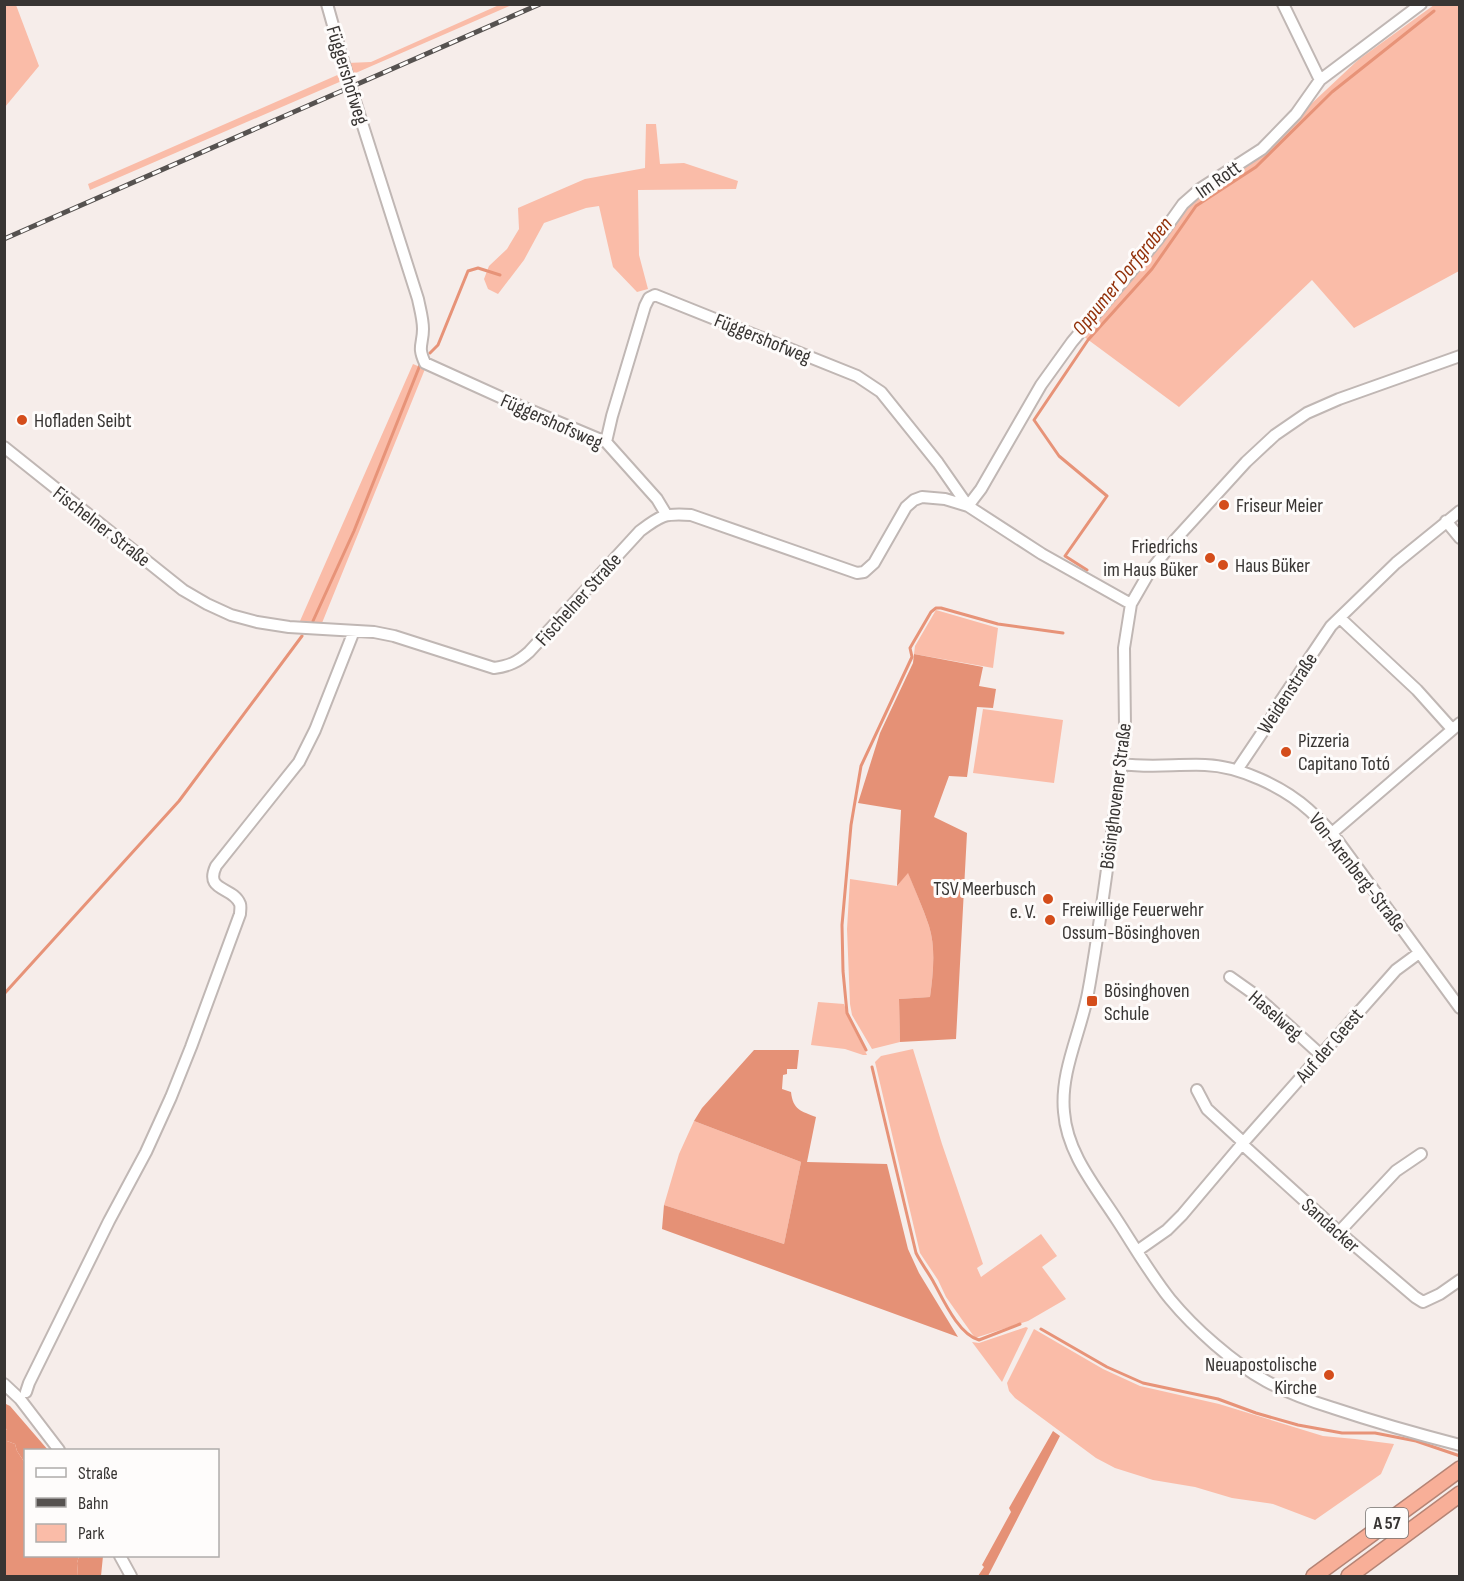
<svg xmlns="http://www.w3.org/2000/svg" width="1464" height="1581" viewBox="0 0 1464 1581" font-family="'Sofia Sans Condensed',sans-serif">
  <style>
    .green { fill: #fabca8 }
    .forest { fill: #e59176 }
    .water { fill: #e79378 }
    .lines { fill: none; stroke-linecap: round; stroke-linejoin: round }
    .stream { stroke: #e79378; stroke-width: 3 }
    .minor-casing { stroke: #c0b7b4; stroke-width: 14 }
    .highway-casing { stroke: #b58475; stroke-width: 18 }
    .minor { stroke: #fff; stroke-width: 10 }
    .highway { stroke: #f8af98; stroke-width: 15 }
    .rail-casing { stroke: #565250; stroke-width: 5 }
    .rail { stroke: #fefcfb; stroke-width: 3; stroke-dasharray: 9; stroke-linecap: butt }
    .poi-dot { fill: #d44d1b; stroke: #fefcfb; stroke-width: 2 }
    .labels { text-anchor: middle; stroke-width: 6; stroke-linejoin: round; paint-order: stroke }
    .shield { fill: #fefcfb; stroke: #73716f; stroke-width: 1.5 }
    .shield-label { font-size: 18px; font-weight: bold; fill: #383533 }
    .street-label { font-size: 20px; fill: #383533; stroke: #fefcfb }
    .poi-label { font-size: 20px; fill: #383533; stroke: #fefcfb; text-anchor: start }
    .water-label { font-size: 21px; font-style: italic; fill: #92310a; stroke: #fefcfb }
  </style>
  <rect width="100%" height="100%" fill="#f6edea"/>
  <!-- green -->
  <path class="green" d="M5,4L16,5L39,66L5,107Z
    M499,5H512L351,75L347,63L371,62Z
    M1434,5H1459V271L1354,328L1312,280L1179,407L1083,336L1187,207L1267,153L1310,105L1358,60Z
    M342,73L344,80L90,190L88,184Z
    M646,124H656L660,164L684,163L738,181L736,189L638,190L639,255L648,289L637,292L613,267L599,206L586,208L544,223L524,260L498,294L488,289L484,279L489,266L507,249L519,229L518,208L585,179L645,168Z
    M413,364L425,369L322,623L300,621Z
    M936,610L998,628L993,668L914,654L915,646Z
    M983,709L1063,720L1054,783L973,773Z
    M908,872C915,890 923,908 929,926C936,948 933,975 930,997L899,999L900,1042L872,1049L852,1015L850,1004L847,929L850,879L897,886Z
    M818,1002L844,1004L848,1017L867,1055H863L845,1049L811,1045Z
    M913,1049L942,1144L983,1264L977,1268L981,1277L1041,1234L1057,1256L1042,1267L1066,1299L1028,1321L975,1338L946,1297L938,1280L920,1253L875,1062L881,1056Z
    M694,1121L801,1162L784,1244L664,1205L679,1154Z
    M1026,1327L1028,1328L1002,1382L972,1342L979,1343Z
    M1034,1329L1103,1369L1140,1386L1219,1404L1323,1436L1355,1439L1394,1444L1381,1474L1315,1520L1273,1504L1232,1498L1195,1487L1153,1480L1115,1468L1096,1458L1015,1398L1009,1391L1007,1383Z"/>
  <!-- forest -->
  <path class="forest" d="M914,654L983,667L979,686L996,689L993,708L977,707L967,777L949,776L934,817L967,833L956,1039L900,1042L899,999L930,997C933,975 936,948 929,926C923,908 915,890 908,873L897,886L901,810L858,803L880,733L913,663Z
    M754,1050H799L797,1069H787V1074L783,1075L782,1089L791,1092C793,1110 801,1111 816,1117L807,1162L887,1164L908,1249L919,1273L958,1337L662,1229L664,1205L784,1244L801,1162L694,1121L702,1108Z
    M4,1403L10,1406L48,1450H26L25,1463L17,1451L15,1444L7,1441V1430L5,1427Z
    M1053,1431L1060,1436L988,1576H978L984,1567L982,1565L1011,1512L1009,1508Z
    M79,1556H103L101,1576H78L77,1563Z"/>
  <!-- water -->
  <path class="water" d="M5,1427L7,1430V1441L15,1444L17,1451L25,1463L26,1556H79L77,1563L78,1576H5Z"/>
  <g class="lines">
    <!-- stream -->
    <path class="stream" d="M430,353L438,345L468,271L478,268L500,275
      M1087,570L1065,556L1107,496L1059,456L1034,420L1088,340L1152,269L1196,206L1256,167L1332,92L1434,11
      M313,621L354,531L420,365
      M4,994L179,801L302,636
      M866,1050L847,1013L843,971L842,925L851,825L861,766L912,657L910,648L931,612L936,608H941L998,624L1063,633
      M872,1067L916,1253C921,1263 928,1272 933,1281C943,1299 958,1334 979,1340L1020,1324
      M1041,1329L1107,1367L1143,1383L1218,1399L1256,1413L1298,1425L1342,1433H1375L1416,1441L1460,1456"/>
    <!-- minor casing -->
    <g class="minor-casing">
      <path id="minor" d="M327,4L349,82L418,299C420,309 423,319 423,329C423,345 417,346 425,363L520,406L606,442L657,499L666,514
        M1283,4L1320,80
        M1460,356L1339,399L1307,413L1275,435L1246,462L1174,541L1150,571L1131,604L1124,648L1125,726L1122,764C1110,840 1102,917 1088,993C1081,1032 1060,1071 1064,1112C1067,1153 1095,1186 1117,1220C1134,1246 1150,1274 1170,1299C1194,1328 1233,1363 1266,1381C1288,1393 1310,1401 1333,1408C1375,1422 1417,1434 1460,1445
        M606,442L612,416L645,306L649,298L655,295L857,376L881,392L938,463L968,506
        M4,447L183,590L207,604L231,615L257,622L289,627L374,632L394,636L494,668C509,666 518,662 529,652L640,531C661,515 665,513 691,515L857,573L864,572L874,563L906,507L914,500L922,497L945,499L968,506L1042,554L1131,604
        M968,506L981,489L1041,385L1072,342L1158,239L1183,204L1200,189L1262,149L1296,114L1320,80L1421,4
        M1446,521L1460,538
        M1340,618L1417,690L1452,729
        M1122,764C1149,768 1177,764 1205,765C1239,766 1284,787 1309,810C1317,817 1325,825 1332,833L1460,1008
        M1237,770L1268,724L1280,702L1331,626L1396,563L1460,511
        M1332,833L1460,723
        M1230,977L1254,994L1321,1055
        M1197,1090L1207,1109L1244,1143
        M1242,1144L1339,1232L1415,1297L1423,1302L1440,1294L1460,1280
        M1339,1232L1396,1171L1421,1154
        M1137,1251L1167,1230L1182,1215L1242,1144L1396,970L1419,953
        M4,1384L20,1399L59,1450
        M26,1392L29,1383L109,1221L146,1152L171,1097L191,1047L240,914C240,911 241,907 240,904C233,886 204,892 216,866L299,762L315,730L354,631
        M120,1556L131,1576"/>
    </g>
    <!-- highway casing -->
    <g class="highway-casing">
      <path id="highway" d="M1314,1576L1460,1469
        M1349,1576L1460,1494"/>
    </g>
    <!-- minor -->
    <use href="#minor" class="minor"/>
    <!-- highway -->
    <use href="#highway" class="highway"/>
    <!-- rail casing -->
    <g class="rail-casing">
      <path id="rail" d="M4,239L540,4"/>
    </g>
    <!-- rail -->
    <use href="#rail" class="rail"/>
  </g>
  <!-- markers -->
  <g class="poi-dot">
    <circle cx="22" cy="420" r="6"/>
    <circle cx="1224" cy="505" r="6"/>
    <circle cx="1210" cy="558" r="6"/>
    <circle cx="1223" cy="565" r="6"/>
    <circle cx="1286" cy="752" r="6"/>
    <circle cx="1048" cy="899" r="6"/>
    <circle cx="1050" cy="920" r="6"/>
    <rect x="1086" y="995" width="12" height="12" rx="3"/>
    <circle cx="1329" cy="1375" r="6"/>
  </g>
  <g class="labels">
    <!-- shield labels -->
    <rect class="shield" x="1366" y="1508" width="42" height="30" rx="4.5"/>
    <g class="shield-label">
      <text x="1387" y="1529">A 57</text>
    </g>
    <!-- street labels -->
    <g class="street-label">
      <text transform="translate(348 75) rotate(73)" y="7">Függershofweg</text>
      <text transform="translate(1218 179) rotate(-35)" y="7">Im Rott</text>
      <text transform="translate(763 338) rotate(22)" y="7">Függershofweg</text>
      <text transform="translate(552 421) rotate(24)" y="7">Függershofsweg</text>
      <text transform="translate(102 526) rotate(38)" y="7">Fischelner Straße</text>
      <text transform="translate(578 599) rotate(-48)" y="7">Fischelner Straße</text>
      <text transform="translate(1287 693) rotate(-57)" y="7">Weidenstraße</text>
      <text transform="translate(1115 796) rotate(-83)" y="7">Bösinghovener Straße</text>
      <text transform="translate(1358 872) rotate(52)" y="7">Von-Arenberg-Straße</text>
      <text transform="translate(1276 1015) rotate(41)" y="7">Haselweg</text>
      <text transform="translate(1329 1045) rotate(-49)" y="7">Auf der Geest</text>
      <text transform="translate(1331 1225) rotate(42)" y="7">Sandacker</text>
    </g>
    <!-- poi labels -->
    <g class="poi-label">
      <text x="34" y="427">Hofladen Seibt</text>
      <text x="1236" y="512">Friseur Meier</text>
      <text x="1198" y="553" text-anchor="end">Friedrichs<tspan x="1198" dy="23">im Haus Büker</tspan></text>
      <text x="1235" y="572">Haus Büker</text>
      <text x="1298" y="747">Pizzeria<tspan x="1298" dy="23">Capitano Totó</tspan></text>
      <text x="1036" y="895" text-anchor="end">TSV Meerbusch<tspan x="1036" dy="23">e. V.</tspan></text>
      <text x="1062" y="916">Freiwillige Feuerwehr<tspan x="1062" dy="23">Ossum-Bösinghoven</tspan></text>
      <text x="1104" y="997">Bösinghoven<tspan x="1104" dy="23">Schule</tspan></text>
      <text x="1317" y="1371" text-anchor="end">Neuapostolische<tspan x="1317" dy="23">Kirche</tspan></text>
    </g>
    <!-- water labels -->
    <g class="water-label">
      <text transform="translate(1122 276) rotate(-51)" y="7">Oppumer Dorfgraben</text>
    </g>
  </g>
  <!-- border -->
  <rect width="1464" height="1581" fill="none" stroke="#383533" stroke-width="12"/>
  <!-- legend -->
  <rect x="24" y="1449" width="195" height="108" fill="#fefcfb" stroke="#afacab" stroke-width="1.5"/>
  <rect x="36" y="1468" width="30" height="9" fill="#ffffff" stroke="#afacab" stroke-width="1.5"/>
  <text x="78" y="1479" font-size="18" fill="#383533">Straße</text>
  <rect x="36" y="1498" width="30" height="9" fill="#565250" stroke="#afacab" stroke-width="1.5"/>
  <text x="78" y="1509" font-size="18" fill="#383533">Bahn</text>
  <rect x="36" y="1524" width="30" height="18" fill="#fabca8" stroke="#afacab" stroke-width="1.5"/>
  <text x="78" y="1539" font-size="18" fill="#383533">Park</text>
</svg>
